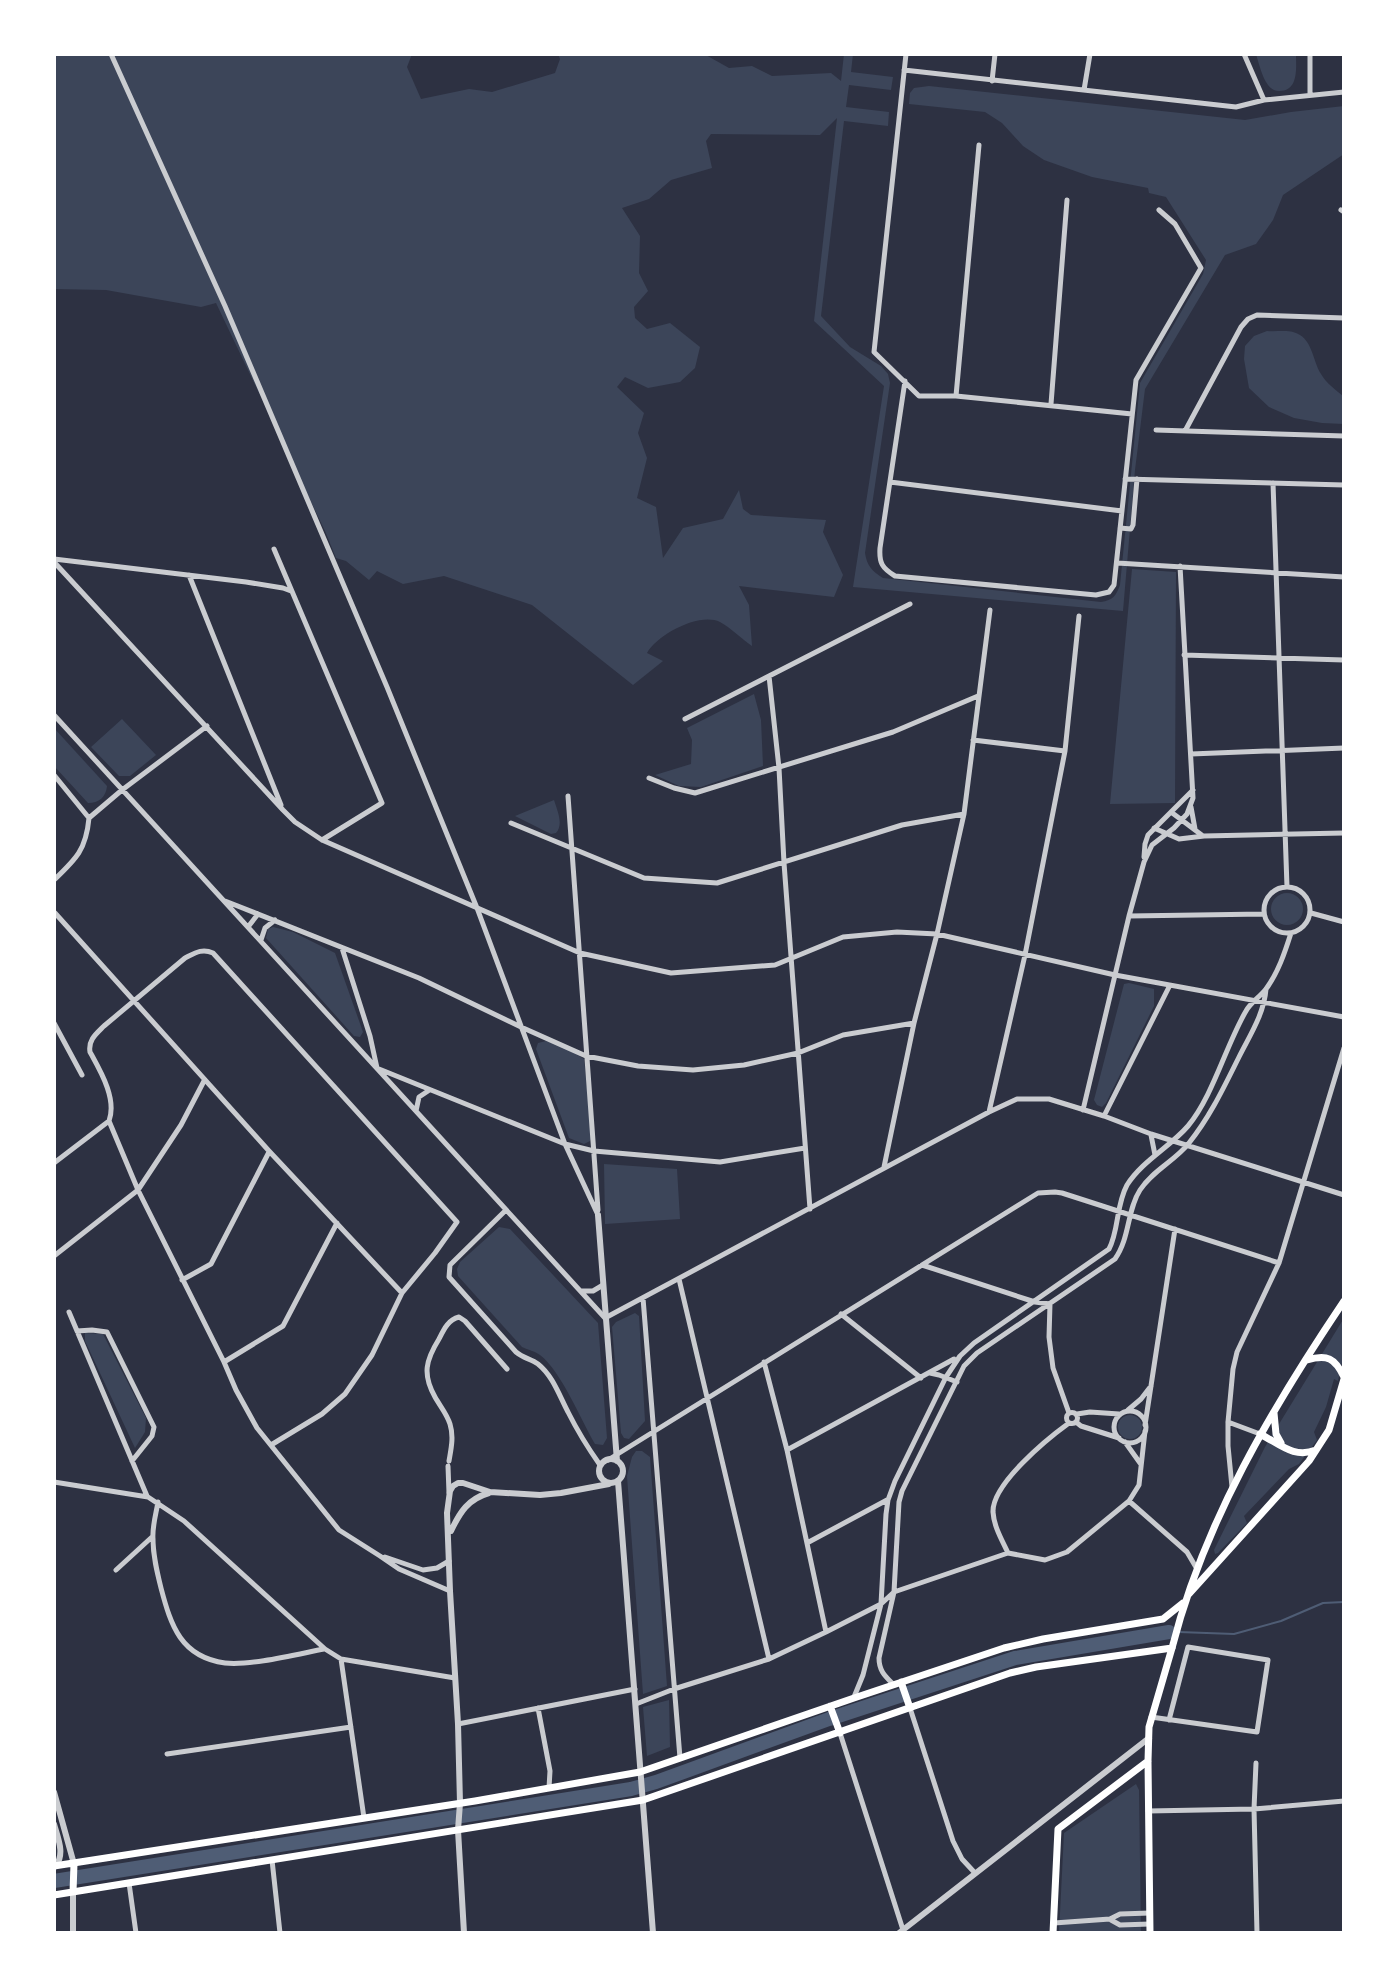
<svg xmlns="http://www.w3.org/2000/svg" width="1398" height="1987" viewBox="0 0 1398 1987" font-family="'Source Sans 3',sans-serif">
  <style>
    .green { fill: #3c4559 }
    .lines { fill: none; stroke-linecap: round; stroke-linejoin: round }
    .stream { stroke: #4f5d75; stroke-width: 2 }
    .river { stroke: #4f5d75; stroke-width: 14 }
    .minor { stroke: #caccd0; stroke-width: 5 }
    .tertiary { stroke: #caccd0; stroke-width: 6 }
    .secondary { stroke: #fff; stroke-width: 7 }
    .primary { stroke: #fff; stroke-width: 7 }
  </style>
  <rect width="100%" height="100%" fill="#2d3142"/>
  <!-- green -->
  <path class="green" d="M54,54H412L407,67L421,99L469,89L492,92L555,73L560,59L558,54H704L729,68L752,66L772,76L831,73L841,81L844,54H853L851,72L893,77L891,90L849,85L846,107L889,112L888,126L844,121L821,316L850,347L881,366L888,374L890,383L865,553C867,566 872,571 883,578L1101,602C1113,600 1116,596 1120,585L1140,383L1203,274L1206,260L1166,197L1149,193L1148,188L1092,177L1044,160L1023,146L1002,123L985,112L909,104L910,93L914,88L929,86L1245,120L1291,112L1344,106V154L1283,195L1273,220L1256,244L1225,255L1145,389L1135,470L1123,611L853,587L884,386L814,321L837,118L820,135L711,134L706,141L712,168L671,180L649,199L622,208L640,236L639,273L648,291L634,307L635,318L647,329L670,323L700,347L695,368L680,382L648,388L625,377L617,387L644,413L638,433L647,458L637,498L656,507L663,558L683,528L723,519L739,490L743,509L751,515L826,520L823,532L843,575L834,597L739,586L749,605L752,646C742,639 731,628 720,622C699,612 657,635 647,653L663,661L633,685L532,605L444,576L403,584L377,571L369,580L346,561L336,558L325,531L216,303L201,307L106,290L54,289Z
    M1256,54H1296C1296,68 1299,91 1279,91C1274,91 1271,89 1268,85C1262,77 1259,64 1256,54Z
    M1267,331C1274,332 1286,330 1293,332C1313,337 1312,360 1321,374C1326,383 1336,390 1344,397V424L1322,423L1294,418L1269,407L1249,388L1244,359L1245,346L1254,336Z
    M1132,569L1176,572L1175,803L1110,804Z
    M754,694L761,720L763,766L701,787L679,786L655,775L691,764L692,740L687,728Z
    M122,719L156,755L130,776H119L91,747Z
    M54,728L107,786C106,797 99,803 88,803L54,766Z
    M554,800C557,810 564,824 556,833L551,834L515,816Z
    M1271 909a16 16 0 1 1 32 0a16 16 0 1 1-32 0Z
    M273,927L293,932L335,953L363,1032L360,1037L354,1036L266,938L268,929Z
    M1129,983L1154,989V1006L1106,1103L1102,1107L1097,1105L1094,1100L1124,984Z
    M546,1041L565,1047L584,1059L592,1137L590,1141L584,1144L569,1138L536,1049L538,1043Z
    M604,1164L677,1169L680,1219L605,1224Z
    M499,1227L510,1229L598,1323L607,1438L603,1445L595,1444C581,1420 561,1371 540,1355C535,1351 528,1350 522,1347L458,1276L457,1269L460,1262Z
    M635,1313L639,1316L645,1421L629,1439L624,1438L621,1433L612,1327L616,1322Z
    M1344,1318V1353L1338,1381L1334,1379L1326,1407L1314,1432L1317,1440L1299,1464L1289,1469L1244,1516L1247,1523L1218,1553L1215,1554L1214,1550L1265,1447Z
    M85,1333L103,1334L146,1418L145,1432L135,1448L85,1341Z
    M1118 1427a12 12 0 1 1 24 0a12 12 0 1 1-24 0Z
    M636,1451H642L650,1457L667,1686L643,1694L627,1476L632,1457Z
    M669,1700L670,1747L647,1756L643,1707Z
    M1136,1784L1139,1790L1141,1933H1059L1064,1833Z"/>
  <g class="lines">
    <!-- stream -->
    <path class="stream" d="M1179,1632L1234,1634L1281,1621L1323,1603L1344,1602"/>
    <!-- river -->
    <path class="river" d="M54,1881L631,1789L656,1782L829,1719L1015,1658L1169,1632"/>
    <!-- minor -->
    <path class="minor" d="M111,54L225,306L387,687L477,908L565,1144L598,1215
      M906,54L874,352L919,396H956L1132,414
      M1244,54L1264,100
      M1310,54V95
      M904,70L1236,107L1264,100L1344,92
      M992,81L995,54
      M1084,90L1090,54
      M1341,210L1344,212
      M905,381L880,548C879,563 882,568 895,576L1096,595L1109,592L1114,585L1136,380L1201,268L1175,224L1159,210
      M956,396L979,145
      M1051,404L1067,200
      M1156,430L1344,436
      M1185,431L1241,327L1248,319L1257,315L1344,318
      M1125,479L1344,485
      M890,482L1122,511
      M1273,483L1287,887
      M1120,528L1131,529L1133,525L1137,479
      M274,549L382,803L322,840
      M54,559L246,582L283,588L291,591
      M54,562L283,810L295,822L322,840L580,953L671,973L775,965L843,937L897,932L937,934L1115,975L1344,1017
      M1117,563L1344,577
      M189,575L281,805
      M1184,655L1344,660
      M769,676L779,768L784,863L810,1209
      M54,715L605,1318L989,1112L1017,1099H1049L1104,1116L1151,1134L1344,1195
      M685,719L910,604
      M973,740L1065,751
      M1191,754L1344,748
      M54,775L89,818
      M649,778L674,788L695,793L893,732L978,696
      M568,796L598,1210
      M1191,807L1195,829
      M1171,812L1203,836
      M89,818L122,790L207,726
      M511,823L644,878L717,883L902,825L964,814
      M1154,828L1179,839L1204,836L1344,833
      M1144,857L1145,844L1148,835L1193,790
      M54,880C76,859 86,850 89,818
      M1264 910a23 23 0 1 1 46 0a23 23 0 1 1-46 0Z
      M225,901L419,978L521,1027L586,1056L638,1066L693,1070L744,1065L798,1053L843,1035L914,1023
      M55,913L269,1151L402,1293
      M1311,913L1344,922
      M1129,916L1264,914
      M248,927L258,914
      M261,940L265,928L275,920
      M342,948L370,1036L377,1068
      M54,1023L82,1075
      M379,1069L565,1144L594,1151L720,1162L805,1148
      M1083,1110L1129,916L1144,862L1152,845L1174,828L1187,814L1193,798L1180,566
      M416,1111L419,1097L428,1091
      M989,1112L1025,955L1065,751L1079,616
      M1104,1116L1170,985
      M109,1121L138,1190L224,1362L236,1390L257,1428L339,1530L380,1556L399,1569L450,1591
      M1151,1135L1155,1155
      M54,1163L109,1121C117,1099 101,1072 90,1052C88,1040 96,1034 104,1026L185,958C195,953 202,948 213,953L457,1222L435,1253L402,1293L372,1355L345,1394L322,1414L271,1445
      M884,1167L914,1023L937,934L964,814L990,610
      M506,1210L450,1265L449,1277L516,1352C523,1358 531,1359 538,1364C553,1376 559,1395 568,1412C577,1430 588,1448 600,1465
      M54,1256L138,1190L181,1125L204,1081
      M922,1265L1035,1302L1050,1304L1049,1337L1053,1368L1069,1413
      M679,1279L769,1659
      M182,1280L211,1264L269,1152
      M581,1291H593L603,1285
      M643,1298L680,1758
      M69,1312L147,1496
      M841,1314L921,1378
      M77,1331L92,1330L107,1332L154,1427L152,1436L132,1461
      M224,1362L283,1326L337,1223
      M764,1362L787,1450L826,1632
      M930,1373L939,1375L957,1382
      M1128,1410L1141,1399L1151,1386
      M1114 1427a16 16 0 1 1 32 0a16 16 0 1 1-32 0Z
      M1066.5 1418a5.5 5.5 0 1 1 11 0a5.5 5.5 0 1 1-11 0Z
      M1077,1414L1090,1412L1119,1414
      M1076,1422L1081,1426L1119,1438
      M1228,1422L1260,1434
      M1145,1425L1175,1229
      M1125,1442L1140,1463
      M787,1450L954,1359
      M608,1460L1038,1193L1055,1192L1062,1193L1279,1263
      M449,1461C451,1449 454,1437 450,1424C447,1414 440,1406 435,1397C422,1374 426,1360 439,1339C444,1329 448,1320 459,1317L465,1321L507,1369
      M448,1466L449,1493
      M54,1482L148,1497L184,1521L325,1649L341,1659L455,1678
      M1232,1487L1228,1446V1422L1233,1369L1237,1352L1279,1263L1344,1048
      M1129,1501L1187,1552L1197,1569
      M158,1502C156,1514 152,1527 153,1539C153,1556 157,1572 161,1588C171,1626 181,1657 225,1663C250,1666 298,1654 324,1649
      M807,1543L887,1500
      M1008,1553C1002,1540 994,1527 993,1512C992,1484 1047,1439 1069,1423
      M385,1557L423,1570L437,1568L449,1561
      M116,1570L152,1537
      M341,1659L364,1818
      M894,1685C885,1676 879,1671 879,1658L894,1592L899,1502L902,1491L964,1366L977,1353L1115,1259C1130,1238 1127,1210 1140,1190C1153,1170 1175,1161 1189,1143C1210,1117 1224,1087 1239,1057C1250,1035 1264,1014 1266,989
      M854,1697L863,1675L881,1604L886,1514L888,1500L895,1481L946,1377L960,1356L974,1343L1109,1249C1119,1230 1116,1205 1127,1185C1142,1161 1170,1147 1188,1126C1213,1096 1226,1045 1246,1011C1251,1002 1260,997 1266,989C1278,973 1285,952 1291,933
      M636,1704L674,1689L769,1659L826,1632L881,1604L894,1592L1008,1553L1045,1560L1067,1552L1129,1501L1139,1485L1145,1431
      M538,1708L550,1771L549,1788
      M910,1708L953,1841L962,1859L975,1873
      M1151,1717L1257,1732L1268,1660L1188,1647L1169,1720
      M458,1724L635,1689
      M840,1733L904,1933
      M167,1754L351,1727
      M1256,1763L1254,1809L1257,1933
      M1148,1811L1254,1809L1344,1801
      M272,1860L280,1933
      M129,1883L136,1933
      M1111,1920L1120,1925L1150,1924
      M1054,1923L1110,1919L1120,1914L1150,1913"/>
    <!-- tertiary -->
    <path class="tertiary" d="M598,1215L617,1461
      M599 1471a12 12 0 1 1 24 0a12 12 0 1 1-24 0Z
      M618,1481L653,1933
      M451,1531C460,1512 468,1499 489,1493
      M54,1792L74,1864
      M54,1824C58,1839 65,1853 56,1866
      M73,1933V1892
      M464,1933L458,1830L460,1803L458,1724L450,1591L447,1513L450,1491L453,1486L458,1483H463L490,1492L540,1495L561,1493L609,1484
      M899,1933L1149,1738"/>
    <!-- secondary -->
    <path class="secondary" d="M1053,1933L1058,1829L1148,1761
      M1150,1933L1148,1761L1149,1727L1172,1648"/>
    <!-- primary -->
    <path class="primary" d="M1307,1360C1327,1354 1335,1358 1344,1377
      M1274,1413L1276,1434L1281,1443
      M1260,1434C1280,1444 1294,1459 1316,1450
      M1189,1594L1309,1461L1329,1430L1344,1379
      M901,1682L910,1708
      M830,1706L840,1733
      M54,1866L475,1801L640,1772L854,1698L1004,1648L1043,1639L1163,1619L1183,1603
      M73,1892L74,1864
      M54,1895L643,1800L1010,1673L1036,1667L1172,1648C1204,1522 1272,1408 1344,1301"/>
  </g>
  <!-- border -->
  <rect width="1398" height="1987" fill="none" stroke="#ffffff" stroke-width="112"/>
</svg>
